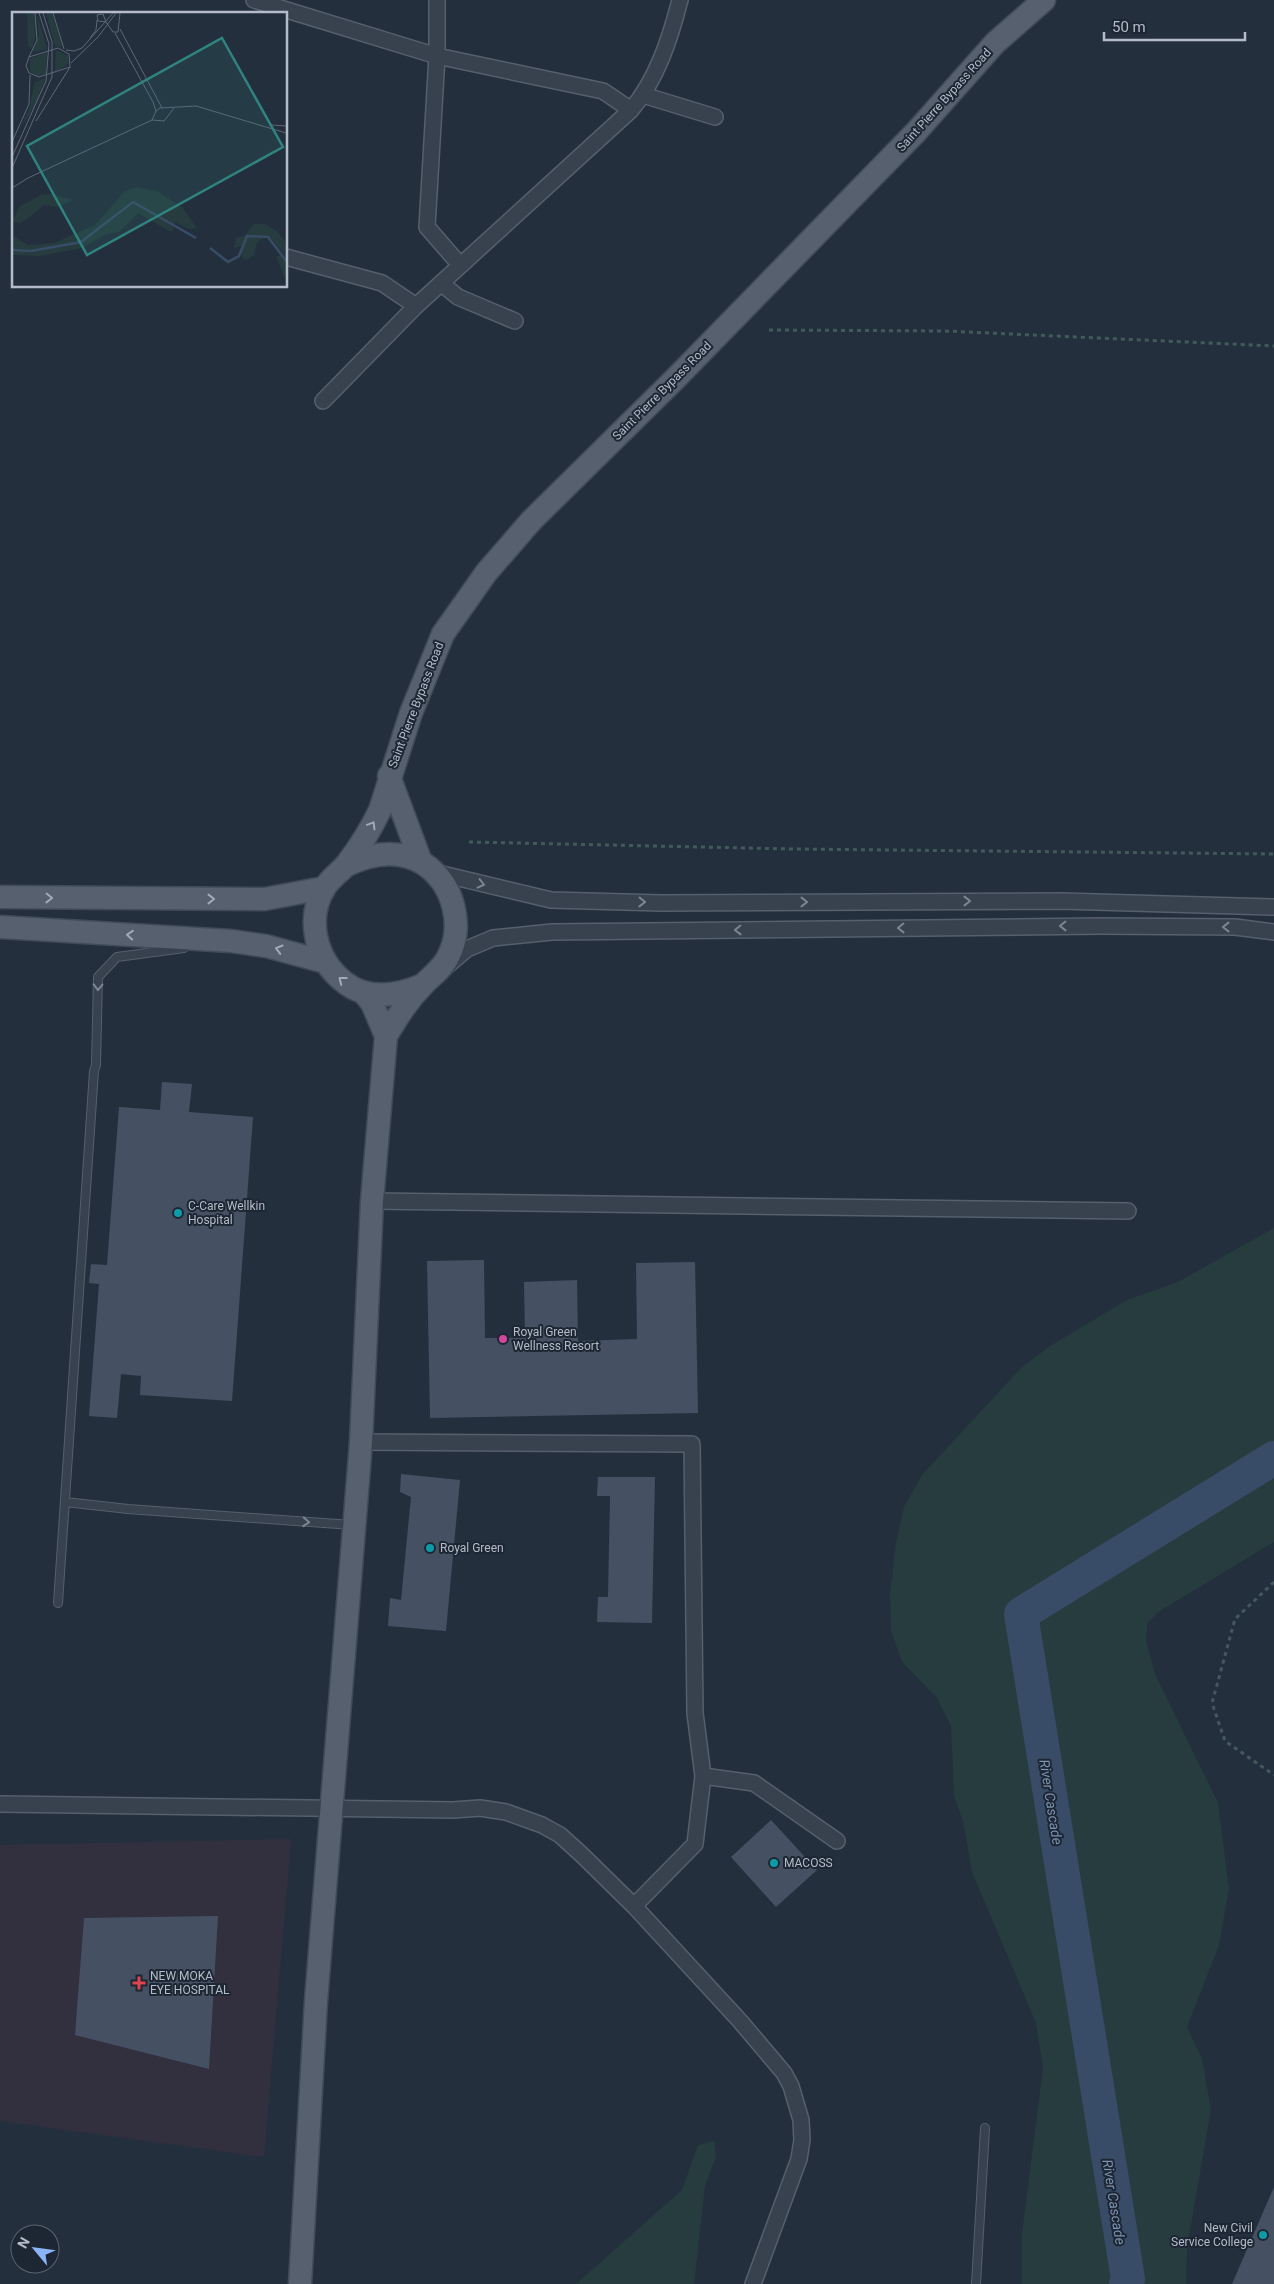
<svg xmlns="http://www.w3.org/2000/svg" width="1274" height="2284" viewBox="0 0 1274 2284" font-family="Roboto,sans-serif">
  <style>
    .medical { fill: #32303f }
    .green { fill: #263c3f }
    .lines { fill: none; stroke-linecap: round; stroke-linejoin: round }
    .river { stroke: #394c67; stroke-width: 34 }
    .building { fill: #455162 }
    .lane-casing { stroke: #565f6c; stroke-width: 10 }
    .street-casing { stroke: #565f6c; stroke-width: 18 }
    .primary-casing { stroke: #414a57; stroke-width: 25 }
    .path { stroke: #44595c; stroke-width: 3; stroke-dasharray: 4 4; stroke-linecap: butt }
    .lane { stroke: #38414e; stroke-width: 8 }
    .street { stroke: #38414e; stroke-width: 15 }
    .primary { stroke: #56606e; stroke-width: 22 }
    .oneway { stroke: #a1aab7 }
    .oneway2 { stroke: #7c8592 }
    .culture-dot { fill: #0f9aa8; stroke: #1d2633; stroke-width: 2 }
    .hotel-dot { fill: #d1479c; stroke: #1d2633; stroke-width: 2 }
    .health-dot { fill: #e0444e; stroke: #1d2633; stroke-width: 2 }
    .labels { text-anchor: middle; stroke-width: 4; stroke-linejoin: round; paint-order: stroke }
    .street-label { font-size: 12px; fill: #b4bcc9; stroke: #1d2633 }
    .poi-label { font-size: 12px; fill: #b4bcc9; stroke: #1d2633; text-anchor: start }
    .water-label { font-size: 14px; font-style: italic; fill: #7c92b1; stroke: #1d2633 }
    .inset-river { fill: none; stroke: #394c67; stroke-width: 2.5 }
    .inset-road { fill: none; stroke: #5e6776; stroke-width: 1 }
    .view { fill: #308480; fill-opacity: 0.15; stroke: #308480; stroke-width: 2.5 }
    .inset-edge { fill: none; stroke: #b4bcc9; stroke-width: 2.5 }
  </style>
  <rect width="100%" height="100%" fill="#242f3e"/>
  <!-- medical -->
  <path class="medical" d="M291,1839L264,2157L0,2121V1845Z"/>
  <!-- green -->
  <path class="green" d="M1274,1228V1542L1158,1612L1147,1624L1146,1641L1155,1674L1218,1803L1229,1888L1219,1945L1187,2027L1202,2059L1211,2109L1187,2248L1186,2284H1022V2234L1043,2068L1036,2023L972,1872L963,1821L954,1796L951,1726L937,1698L902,1662L891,1630L890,1593L896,1543L904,1507L922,1475L1021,1368L1050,1346L1127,1300L1178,1282Z
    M714,2141L716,2157L705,2185L694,2284H576L682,2190L698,2145Z"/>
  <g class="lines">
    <!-- river -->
    <path class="river" d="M1126,2284L1128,2279L1021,1614L1274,1458"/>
  </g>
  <!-- building -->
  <path class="building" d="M162,1082L192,1084L189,1112L253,1117L232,1401L140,1395L141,1376L121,1374L117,1418L89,1416L99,1284L89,1283L91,1264L107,1265L119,1107L160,1110Z
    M484,1260L485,1338H525L524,1282L577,1280L578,1341L637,1339L636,1263L695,1262L698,1413L430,1418L427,1261Z
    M401,1474L460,1480L446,1631L388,1626L390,1598L401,1600L411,1497L400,1492Z
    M598,1477H655L652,1623L597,1622L598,1597H608L610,1496H597Z
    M771,1820L817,1870L776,1907L731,1857Z
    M218,1916L209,2069L75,2035L84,1918Z
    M1274,2187V2284H1232Z"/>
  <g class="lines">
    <!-- lane casing -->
    <g class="lane-casing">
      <path id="lane" d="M65,1502L128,1509L352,1525
        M58,1603L94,1071L96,1065L98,977L117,957L184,948
        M976,2284L985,2128"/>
    </g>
    <!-- street casing -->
    <g class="street-casing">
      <path id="street" d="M254,0L437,56L603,91L631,110
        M437,0V56L427,227L460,265
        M643,95L715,117
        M286,257L382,283L416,306L631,110C657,79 670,39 680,0
        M441,283L458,297L515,321
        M323,401L416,306
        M434,872L551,900L661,903L1061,901L1274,907
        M447,966L467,949L493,938L552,932L1101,926L1235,927L1274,932
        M372,1201L1128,1211
        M361,1442L692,1444L695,1713L703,1776L695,1844L634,1906
        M703,1776L754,1783L837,1841
        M0,1804L453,1810L480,1808L506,1812L542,1825L560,1835L581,1854L634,1906L740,2021L784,2073L791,2086L801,2120L802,2140L799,2159L753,2284"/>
    </g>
    <!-- primary casing -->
    <g class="primary-casing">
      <path id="primary" d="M389,776L421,862
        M345,866C371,853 398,848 424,864C454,884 465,927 447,959C441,970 430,977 422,986C407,1001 397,1018 386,1036
        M0,897L265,899L324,888
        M0,927L231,941L266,946L325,962
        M423,985C397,996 368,1001 344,982C316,960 305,919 325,887C331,878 339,873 346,865C359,848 371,829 380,810L411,713L443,634L486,573L531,521L676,378L916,132L995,43L1044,0
        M300,2284L316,2001L361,1442L372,1201L386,1036L372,1003L363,992"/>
    </g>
    <!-- path -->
    <path class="path" d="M769,330L945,331L1274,346
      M469,842L793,849L1274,854
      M1274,1582L1235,1619L1212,1703L1225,1741L1274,1775"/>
    <!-- lane -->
    <use href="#lane" class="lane"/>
    <!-- street -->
    <use href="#street" class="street"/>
    <!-- primary -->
    <use href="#primary" class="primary"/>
  </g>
  <!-- one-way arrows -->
  <defs><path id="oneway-chevron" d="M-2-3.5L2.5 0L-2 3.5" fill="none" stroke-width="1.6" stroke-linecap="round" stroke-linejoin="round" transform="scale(1.25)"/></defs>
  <g class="oneway">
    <use href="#oneway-chevron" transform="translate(372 825) rotate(-59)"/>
    <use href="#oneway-chevron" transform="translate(49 898) rotate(1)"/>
    <use href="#oneway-chevron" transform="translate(211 899)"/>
    <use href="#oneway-chevron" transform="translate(130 935) rotate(-176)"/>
    <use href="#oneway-chevron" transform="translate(279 949) rotate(-164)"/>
    <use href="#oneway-chevron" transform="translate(342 980) rotate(-142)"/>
  </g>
  <g class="oneway2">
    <use href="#oneway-chevron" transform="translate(481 884) rotate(14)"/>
    <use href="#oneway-chevron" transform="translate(967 901)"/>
    <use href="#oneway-chevron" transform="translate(642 902) rotate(1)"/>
    <use href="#oneway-chevron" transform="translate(804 902)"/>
    <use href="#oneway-chevron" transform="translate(1063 926) rotate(179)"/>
    <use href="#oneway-chevron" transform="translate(1226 927) rotate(-180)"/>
    <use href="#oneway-chevron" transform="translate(901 928) rotate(179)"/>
    <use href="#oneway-chevron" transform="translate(738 930) rotate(179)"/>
    <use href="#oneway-chevron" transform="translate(98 987) rotate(91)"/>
    <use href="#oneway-chevron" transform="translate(306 1522) rotate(4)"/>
  </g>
  <!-- markers -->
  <g class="culture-dot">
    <circle cx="178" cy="1213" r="5"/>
    <circle cx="430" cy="1548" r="5"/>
    <circle cx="774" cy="1863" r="5"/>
    <circle cx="1263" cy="2235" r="5"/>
  </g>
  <circle class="hotel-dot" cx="503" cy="1339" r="5"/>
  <path class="health-dot" d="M136.5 1975.5h5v5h5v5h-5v5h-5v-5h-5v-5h5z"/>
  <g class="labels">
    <!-- street labels -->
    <g class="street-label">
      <text transform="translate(944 100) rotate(-48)" y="4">Saint Pierre Bypass Road</text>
      <text transform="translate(662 391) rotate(-45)" y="4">Saint Pierre Bypass Road</text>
      <text transform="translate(416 705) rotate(-69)" y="4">Saint Pierre Bypass Road</text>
    </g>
    <!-- poi labels -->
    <g class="poi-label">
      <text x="188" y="1210">C-Care Wellkin<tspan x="188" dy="14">Hospital</tspan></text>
      <text x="513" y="1336">Royal Green<tspan x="513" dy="14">Wellness Resort</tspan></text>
      <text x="440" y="1552">Royal Green</text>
      <text x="784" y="1867">MACOSS</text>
      <text x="150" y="1980">NEW MOKA<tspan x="150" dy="14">EYE HOSPITAL</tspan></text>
      <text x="1253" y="2232" text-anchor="end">New Civil<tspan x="1253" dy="14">Service College</tspan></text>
    </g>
    <!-- water labels -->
    <g class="water-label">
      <text transform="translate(1051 1802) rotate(81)" y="5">River Cascade</text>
      <text transform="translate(1114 2202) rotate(81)" y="5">River Cascade</text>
    </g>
  </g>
  <!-- overview -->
  <g transform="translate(12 12)">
    <rect width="275" height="275" fill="#242f3e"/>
    <path d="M15,1H22L23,24L20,36L16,34ZM34,1H40L50,34L43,35ZM25,2L35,37L21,40L27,23ZM44,38L56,44V52L43,60ZM35,40L34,62L25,64L18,59V47ZM33,66L25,90L8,117L18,95L22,71ZM124,175L145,179L170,195L185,216L177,217L163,210L161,219H157L126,201L107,220L93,223L70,236L28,244L0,243V223L16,233L42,231L83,213L113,179ZM39,182L61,188L45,195L32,193L15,207L8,211L0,209L8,194L29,183ZM242,212H253L265,219L275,232V271L264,244H273L258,225L253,224L245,231L242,243L234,248L229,244L231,234L222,236L224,226L233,223Z" fill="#263c3f"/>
    <path class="inset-river" d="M198,236L216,250L227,244L235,224L256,225L275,250M0,238L19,239L69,230L121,190L184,226"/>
    <path class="inset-road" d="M41,1L52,37M94,10L91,2L85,3L86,9L94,10L101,20H106L108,1M108,17L150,96M103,21L141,90L144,99L140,108M78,26L84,18L85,8M46,36L57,42L58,55L27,65L17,61L14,54L17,45ZM54,38L62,39L70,36L101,1M17,45L25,28L23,1M59,51L86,25L104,1M144,99L148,96L184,94L274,121M24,109L58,55M259,113L275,114M0,130L17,92L18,63M0,145L34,69L37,32L27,1M0,156L40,65V30L31,1M16,166L140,108L152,109L162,96M0,176L16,166"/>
    <path class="view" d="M210,26L271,135L75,243L15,134Z"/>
    <rect width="275" height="275" class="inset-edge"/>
  </g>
  <!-- north arrow -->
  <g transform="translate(35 2249) rotate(299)"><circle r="24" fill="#1d2633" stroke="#59626f"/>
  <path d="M0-4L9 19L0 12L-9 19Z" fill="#8ab4f8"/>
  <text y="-8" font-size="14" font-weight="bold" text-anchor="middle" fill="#b4bcc9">N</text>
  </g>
  <!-- scale -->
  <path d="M1104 32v8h141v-8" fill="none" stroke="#b4bcc9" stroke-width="2.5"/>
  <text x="1112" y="32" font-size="15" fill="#b4bcc9" stroke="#1d2633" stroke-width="4" paint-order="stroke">50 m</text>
</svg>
